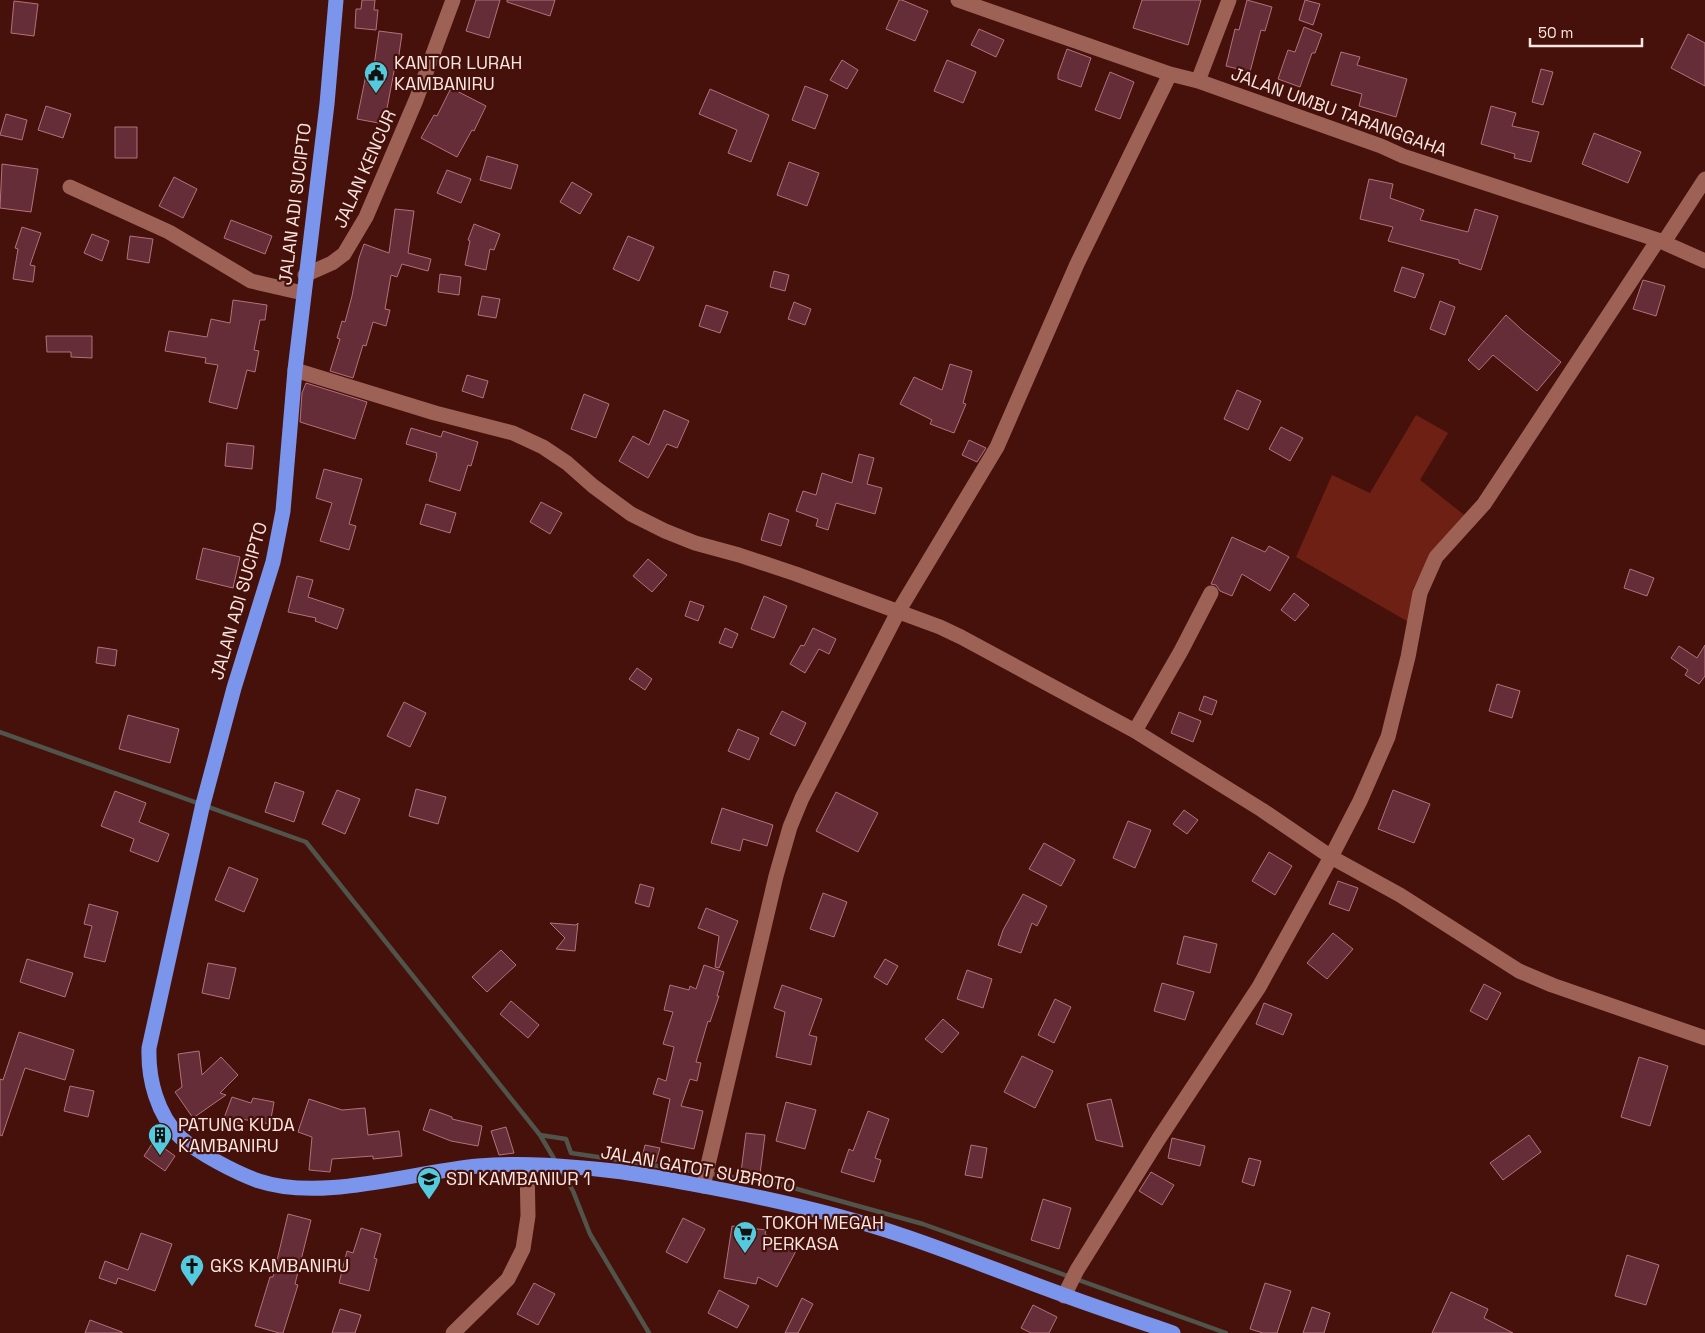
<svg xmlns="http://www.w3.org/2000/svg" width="1705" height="1333" viewBox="0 0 1705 1333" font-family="'Space Grotesk',sans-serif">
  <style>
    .green { fill: #6f2015 }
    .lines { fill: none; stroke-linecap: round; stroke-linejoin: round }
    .stream { stroke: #50544b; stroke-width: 4.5 }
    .building { fill: #652d37; stroke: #b2727b }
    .street { stroke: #9d6156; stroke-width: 15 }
    .highway { stroke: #7b94ec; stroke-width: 15 }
    .labels { text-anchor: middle; stroke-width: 4.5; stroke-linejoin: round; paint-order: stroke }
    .poi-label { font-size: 18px; fill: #fae5e1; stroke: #45110a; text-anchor: start }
    .street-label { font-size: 18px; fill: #fae5e1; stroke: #45110a }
  </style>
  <rect width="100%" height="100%" fill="#45110a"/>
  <!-- green -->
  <path class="green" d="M1416,415L1448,433L1420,480L1468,518L1429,557L1413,589L1412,624L1296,557L1332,475L1370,493Z"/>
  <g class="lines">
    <!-- stream -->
    <path class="stream" d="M0,732L306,842L540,1135L556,1162
      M540,1135L566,1139L571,1153L779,1184L923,1224L1226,1333
      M561,1170L573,1191L590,1234L649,1333"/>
  </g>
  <!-- building -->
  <path class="building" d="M362,0H375L374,10H378L376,30L355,28L356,9H361Z
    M476,0H500L489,38L466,31Z
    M507,0H555L550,16L507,2Z
    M899,0H902L928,11L915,41L886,29Z
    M1142,0H1201L1188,45L1133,28Z
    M1247,0L1272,7L1265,31L1261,30L1250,72L1226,66L1235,29L1239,30Z
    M1305,0L1320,4L1313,25L1299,20Z
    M14,1L38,4L34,36L11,33Z
    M1304,27L1322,34L1315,53H1312L1300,87L1278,79L1288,50L1295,52Z
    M979,29L1004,40L996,57L971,45Z
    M379,31L402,34L398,61H396L384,124L357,119L368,65L374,66Z
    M1688,34L1705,43V86L1671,68Z
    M1067,49L1091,58L1081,87L1058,79V74Z
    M1341,52L1360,57L1357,65L1407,79L1396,117L1359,106L1362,94L1331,85Z
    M842,60L858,70L847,89L830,80Z
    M947,60L976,72L963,103L934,91Z
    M1541,69L1553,72L1543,105L1532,102Z
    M1110,72L1134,82L1120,119L1095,110Z
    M805,86L828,95L815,129L792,120Z
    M451,88L486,106L474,131L472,130L457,157L421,138L434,115L437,116Z
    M710,89L769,115L751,162L728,153L737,130L699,114Z
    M46,106L71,114L63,138L38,130Z
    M1491,106L1516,113L1512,126L1539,132L1531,162L1514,158L1515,154L1481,144Z
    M6,114L27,120L22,140L0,135Z
    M115,127H137V158H115Z
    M1594,133L1641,152L1628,183L1582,164Z
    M487,156L518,165L511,189L480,180Z
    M789,162L819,173L807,206L777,195Z
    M2,164L38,169L31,212L0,208Z
    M447,170L471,179L461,203L437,193Z
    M174,177L197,189L183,218L159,206Z
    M1369,179L1393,184L1390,198L1424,210L1420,220L1468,232L1475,209L1498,216L1481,270L1459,263V260L1388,241L1393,227L1360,219Z
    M572,182L592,194L580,214L560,202Z
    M395,209L414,211L408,253L431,259L428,271L402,264L397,277L391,275L385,309L390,310L386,326L373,322L366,346L363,345L353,378L330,371L340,339L337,338L342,321L345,322L352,296L359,258L364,244L389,253Z
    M231,220L272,236L265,254L224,238Z
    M474,224L500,234L494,250L490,249L486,270L465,265L470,241L468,240Z
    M22,227L41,233L30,265L35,266L33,282L13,279L18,249L15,248Z
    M92,234L109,241L102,261L84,253Z
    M130,236L153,239L149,263L127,259Z
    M628,236L654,247L639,281L613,269Z
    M1402,267L1424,274L1415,298L1394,291Z
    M774,271L789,275L785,291L770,287Z
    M440,274L461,277L459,295L438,292Z
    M1643,280L1665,286L1656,316L1633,309Z
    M482,296L500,299L496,318L478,315Z
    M233,300L267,305L265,320H260L254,350L259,351L255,372L247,370L237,409L209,402L218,365L205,363L206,358L165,351L169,331L207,337L211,319L230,323Z
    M1440,301L1455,307L1445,335L1430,329Z
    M794,302L811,309L805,325L788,319Z
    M706,305L728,312L720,333L699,326Z
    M1506,315L1522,330L1561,362L1537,391L1493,355L1479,370L1468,360Z
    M46,336H92V358L71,357V352H47Z
    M950,364L972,371L963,403L966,404L954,433L930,424L932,420L900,404L914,377L942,390Z
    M467,375L488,381L483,398L462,391Z
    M306,383L367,402L355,439L300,422L302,393Z
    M1237,390L1261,401L1248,430L1224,419Z
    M584,394L609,404L596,438L571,429Z
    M664,410L689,421L677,448L667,444L648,478L619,461L633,436L649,445Z
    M1281,427L1303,438L1290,461L1269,449Z
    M411,428L441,437L443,431L478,442L471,466L468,465L460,491L429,481L437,456H436L437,453L406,444Z
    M969,440L986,448L977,462L962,455Z
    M227,443L254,446L252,469L225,466Z
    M859,454L874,458L867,484L882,488L875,514L836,503L828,530L816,526L818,519L796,511L803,491L816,495L822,473L852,483Z
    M324,469L362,479L349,524L356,526L349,550L320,541L332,503L316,498Z
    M541,502L562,513L550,534L530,522Z
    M426,504L456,513L450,533L420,524Z
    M769,513L789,520L781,546L761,540Z
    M1232,537L1265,552L1269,546L1289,557L1270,591L1242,574L1232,596L1220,591L1216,585L1211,584Z
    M203,548L240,557L233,588L196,579Z
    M648,559L667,575L652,592L633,576Z
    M1630,569L1654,578L1647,596L1624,588Z
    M297,576L313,580L308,597L344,609L337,629L315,621L316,618L288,612Z
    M1294,593L1309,605L1295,621L1281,610Z
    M764,596L787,606L774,638L751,629Z
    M690,601L704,606L698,621L685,616Z
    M725,628L738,634L732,648L719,643Z
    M813,628L836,639L829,654L819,649L805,673L790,664L801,645L804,646Z
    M1705,645V676L1699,684L1685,675L1688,670L1671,658L1679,646L1697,658Z
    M98,647L117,650L115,666L96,663Z
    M637,668L652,679L645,690L629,679Z
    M1497,684L1520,691L1512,718L1489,711Z
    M1204,696L1217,701L1212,715L1199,710Z
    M404,702L426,713L410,747L387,736Z
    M782,711L806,723L795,746L770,734Z
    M1179,712L1201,721L1193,742L1171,733Z
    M128,715L179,729L170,763L119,749Z
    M738,729L759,738L749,760L728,751Z
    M275,782L304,792L294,822L265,812Z
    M416,789L446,797L438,824L409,816Z
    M337,790L360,799L345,834L322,824Z
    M1393,790L1430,804L1414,843L1378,829Z
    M115,791L146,803L139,822L169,834L158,862L130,851L134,839L101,826Z
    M836,792L878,813L858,852L816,831Z
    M722,808L773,825L767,846L743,839L740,851L711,843Z
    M1184,810L1198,820L1187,834L1173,824Z
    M1128,821L1151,830L1135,868L1113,858Z
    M1044,843L1075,860L1061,886L1029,869Z
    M1269,852L1292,866L1275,895L1252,881Z
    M229,867L258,879L244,912L215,900Z
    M1338,881L1358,888L1349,911L1329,904Z
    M640,884L654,888L649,907L635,903Z
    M823,893L847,902L834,937L810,929Z
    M1023,894L1047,906L1037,926L1032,923L1021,953L998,945L1003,930Z
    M89,904L118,912L105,962L84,957L92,926L84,924Z
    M706,908L738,921L719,968L715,967L719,936L698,928Z
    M550,923L576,925L578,923L575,951L556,949L565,938Z
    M1333,933L1353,949L1327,979L1307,963Z
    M1184,936L1217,944L1210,973L1177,964Z
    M501,950L516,965L487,992L472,977Z
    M27,959L73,973L65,997L20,982Z
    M885,959L898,966L887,985L874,977Z
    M208,963L236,968L229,999L202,993Z
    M704,965L724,972L717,996H719L710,1022L708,1021L696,1062L701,1063L697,1081L690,1079L681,1106L703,1111L694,1149L661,1142L670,1099L653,1094L658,1078L666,1081L674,1047L663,1044L673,1012L664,1010L670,985L689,990L690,986L696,989Z
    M967,970L992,979L983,1008L957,999Z
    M1162,983L1194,992L1185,1020L1154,1011Z
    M1484,984L1501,993L1487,1020L1470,1011Z
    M782,985L822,999L809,1035L817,1037L811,1065L776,1057L785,1012L774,1008Z
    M1055,999L1071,1007L1054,1043L1038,1035Z
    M511,1001L539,1025L528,1038L500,1014Z
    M1264,1003L1292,1014L1283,1035L1256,1024Z
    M943,1019L959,1033L942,1053L925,1039Z
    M19,1032L74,1050L65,1080L25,1068L2,1136L0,1135V1079L3,1080Z
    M199,1051L202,1075L221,1057L238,1075L220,1093L226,1095L193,1118L175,1092L182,1087L178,1054Z
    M1022,1056L1053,1071L1035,1108L1004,1092Z
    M1639,1057L1668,1066L1650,1126L1621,1117Z
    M70,1086L94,1091L88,1117L64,1111Z
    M232,1097L251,1103L253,1098L274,1102L270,1124L241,1119L239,1123L224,1118Z
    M309,1099L342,1110L365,1108L368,1135L399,1131L402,1156L373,1159V1156L332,1159L330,1172L309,1170L312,1137L298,1132Z
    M1111,1099L1123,1147L1096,1140L1087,1104Z
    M786,1102L816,1110L805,1149L776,1141Z
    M430,1109L452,1117V1119L482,1126L478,1146L451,1141L423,1130Z
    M868,1111L889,1119L875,1158L881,1160L874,1182L841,1172L849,1149L853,1151Z
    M506,1127L514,1153L499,1155L491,1131Z
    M746,1133L765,1135L760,1174L741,1172Z
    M1529,1135L1541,1152L1503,1180L1490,1163Z
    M1172,1138L1205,1146L1200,1166L1168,1158Z
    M154,1141L175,1156L165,1171L144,1156Z
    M645,1145L660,1148L656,1162L642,1158Z
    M971,1145L987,1148L982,1178L965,1175Z
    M1249,1158L1261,1161L1254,1186L1242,1182Z
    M1151,1172L1174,1185L1162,1205L1139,1191Z
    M1043,1199L1071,1208L1059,1249L1031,1240Z
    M288,1214L311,1220L295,1284L298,1285L283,1333H279L255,1326L270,1277H273Z
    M683,1218L705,1229L687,1263L666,1252Z
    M732,1226L766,1230L765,1234L796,1251L777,1287L758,1277L756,1284L724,1278Z
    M361,1228L381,1234L374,1258L377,1259L369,1291L339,1283L347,1251L353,1253Z
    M141,1233L172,1244L155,1291L118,1278L116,1284L99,1278L105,1261L128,1270Z
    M1627,1255L1659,1265L1646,1305L1615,1296Z
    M534,1283L555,1294L538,1325L517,1314Z
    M1265,1283L1291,1291L1277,1333H1263L1250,1329Z
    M719,1290L749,1306L737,1328L708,1313Z
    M1451,1292L1488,1309L1484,1318L1513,1333H1432Z
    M802,1298L813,1304L798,1333H785Z
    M1033,1305L1057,1317L1049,1333H1031L1021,1328Z
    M1312,1307L1330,1313L1324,1333H1303Z
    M340,1309L361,1315L355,1333H332Z
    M90,1320L122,1332V1333H85Z"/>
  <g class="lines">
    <!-- street -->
    <path class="street" d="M958,0L1170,74L1198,81L1381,146L1403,156L1658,240L1705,261
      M1198,81L1229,0
      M70,187L169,232L251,281L303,293
      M1664,242L1705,179
      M305,275L332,263L344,254L366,217L416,100L453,0
      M295,370L435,413L513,433L543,447L567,463L593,486L631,514L665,531L695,543L739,555L796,574L940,627L961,637L1135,731L1262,810L1331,857L1400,895L1519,971L1552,985L1705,1038
      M1135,731L1181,651L1211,593
      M703,1186L776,876L790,827L802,798L898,612L997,447L1077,264L1170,74
      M1064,1296L1077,1270L1158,1140L1259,987L1331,857L1360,801L1388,737L1408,657L1420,593L1436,557L1484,504L1658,240
      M453,1333L508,1279L523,1249L528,1216L527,1165"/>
    <!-- highway -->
    <path class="highway" d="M336,0L327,104L295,370L283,511L273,562L234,688L202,808L149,1048C148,1079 157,1114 180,1137C198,1153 236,1173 259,1181C322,1202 412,1172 478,1166C523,1162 569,1166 614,1171C640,1174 666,1179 692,1184C763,1197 833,1212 901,1235C955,1253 1008,1275 1061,1294C1098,1308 1136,1320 1173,1333"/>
  </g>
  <!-- icons -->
  <defs>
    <g id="civic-pin" transform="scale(1.25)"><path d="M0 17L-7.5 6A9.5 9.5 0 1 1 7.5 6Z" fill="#54cade" stroke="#45110a"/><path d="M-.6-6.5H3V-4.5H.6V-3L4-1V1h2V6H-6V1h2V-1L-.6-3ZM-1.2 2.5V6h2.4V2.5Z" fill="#111"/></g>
    <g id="building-pin" transform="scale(1.25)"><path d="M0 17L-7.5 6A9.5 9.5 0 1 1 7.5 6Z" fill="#54cade" stroke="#45110a"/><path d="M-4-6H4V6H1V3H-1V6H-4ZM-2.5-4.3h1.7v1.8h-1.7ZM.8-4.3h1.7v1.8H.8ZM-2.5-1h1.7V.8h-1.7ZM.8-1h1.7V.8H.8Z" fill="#111"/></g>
    <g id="school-pin" transform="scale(1.25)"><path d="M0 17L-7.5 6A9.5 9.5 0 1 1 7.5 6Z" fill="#54cade" stroke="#45110a"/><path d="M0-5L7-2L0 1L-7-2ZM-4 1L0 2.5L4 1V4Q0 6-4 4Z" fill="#111"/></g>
    <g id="supermarket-pin" transform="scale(1.25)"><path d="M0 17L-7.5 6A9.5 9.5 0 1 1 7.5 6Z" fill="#54cade" stroke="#45110a"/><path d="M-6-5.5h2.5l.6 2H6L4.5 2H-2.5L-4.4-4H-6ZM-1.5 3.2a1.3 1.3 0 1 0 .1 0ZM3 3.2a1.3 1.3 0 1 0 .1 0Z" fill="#111"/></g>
    <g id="church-pin" transform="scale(1.25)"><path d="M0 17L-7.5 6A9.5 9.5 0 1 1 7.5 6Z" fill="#54cade" stroke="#45110a"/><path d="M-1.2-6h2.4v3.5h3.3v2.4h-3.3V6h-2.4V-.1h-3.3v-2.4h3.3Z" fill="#111"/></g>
  </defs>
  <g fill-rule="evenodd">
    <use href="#civic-pin" x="376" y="73"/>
    <use href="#building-pin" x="160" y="1135"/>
    <use href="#school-pin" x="429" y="1179"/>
    <use href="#supermarket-pin" x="745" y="1233"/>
    <use href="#church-pin" x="192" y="1266"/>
  </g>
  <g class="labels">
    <!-- poi labels -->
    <g class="poi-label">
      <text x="394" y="69">KANTOR LURAH<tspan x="394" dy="21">KAMBANIRU</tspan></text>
      <text x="178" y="1131">PATUNG KUDA<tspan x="178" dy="21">KAMBANIRU</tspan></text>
      <text x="446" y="1185">SDI KAMBANIUR 1</text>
      <text x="762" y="1229">TOKOH MEGAH<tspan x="762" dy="21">PERKASA</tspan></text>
      <text x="210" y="1272">GKS KAMBANIRU</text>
    </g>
    <!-- street labels -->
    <g class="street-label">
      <text transform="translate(1339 112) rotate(20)" y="6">JALAN UMBU TARANGGAHA</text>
      <text transform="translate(365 169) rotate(-66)" y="6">JALAN KENCUR</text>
      <text transform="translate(295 204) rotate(-83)" y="6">JALAN ADI SUCIPTO</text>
      <text transform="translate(239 601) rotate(-74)" y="6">JALAN ADI SUCIPTO</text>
      <text transform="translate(698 1169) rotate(10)" y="6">JALAN GATOT SUBROTO</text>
    </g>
  </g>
  <!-- scale -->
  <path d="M1530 38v8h112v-8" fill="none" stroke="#fae5e1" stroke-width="2.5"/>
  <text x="1538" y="38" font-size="15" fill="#fae5e1" stroke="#45110a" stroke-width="4" paint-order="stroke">50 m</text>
</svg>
